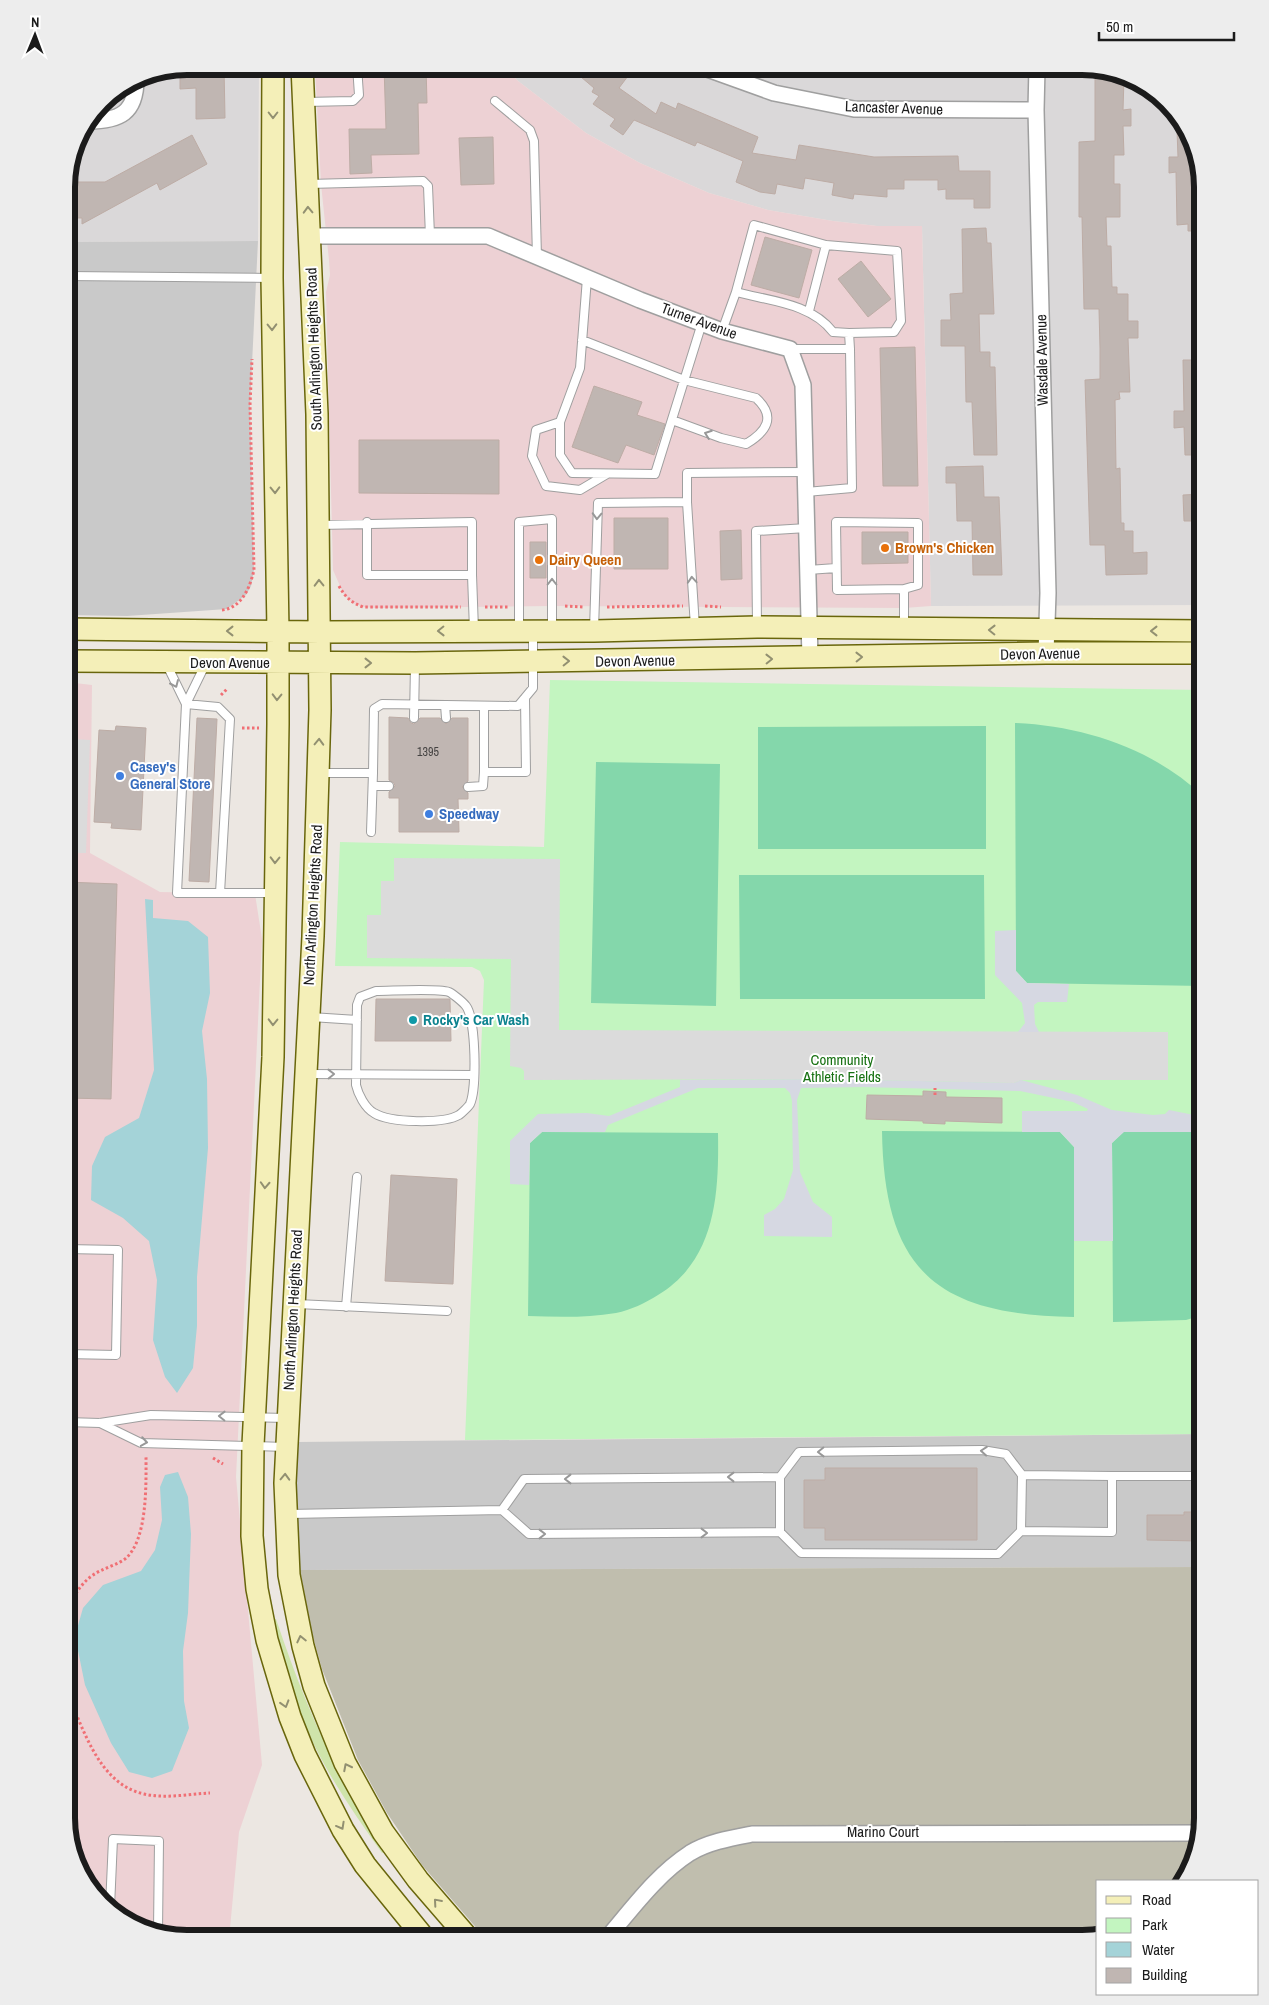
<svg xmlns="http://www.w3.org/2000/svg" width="1269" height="2005" viewBox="0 0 1269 2005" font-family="'Archivo Narrow',sans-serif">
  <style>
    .residential { fill: #dad8d9 }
    .commercial { fill: #edd1d4 }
    .religious { fill: #c9c9c9 }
    .construction { fill: #c0beae }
    .grass { fill: #cfe4aa }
    .park { fill: #c3f5c0 }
    .pitch { fill: #84d7ab }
    .parking { fill: #dbdbdb }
    .plaza { fill: #d6d8e2 }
    .water { fill: #a4d3d8 }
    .building { fill: #c0b6b2; stroke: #bdaca5 }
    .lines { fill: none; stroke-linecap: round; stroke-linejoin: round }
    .lane-casing { stroke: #9f9f9f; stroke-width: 10 }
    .street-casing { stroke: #9f9f9f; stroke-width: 18 }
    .secondary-casing { stroke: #69660c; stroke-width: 24 }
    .path { stroke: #f06f74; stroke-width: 3; stroke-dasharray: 2.5 2.5; stroke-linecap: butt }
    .lane { stroke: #fff; stroke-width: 8 }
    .street { stroke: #fff; stroke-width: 15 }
    .secondary { stroke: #f4efb8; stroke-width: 21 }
    .oneway { stroke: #929071 }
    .oneway2 { stroke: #989898 }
    .food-dot { fill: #e8710a; stroke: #fff; stroke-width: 2 }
    .shop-dot { fill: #3f7fe0; stroke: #fff; stroke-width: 2 }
    .culture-dot { fill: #0f9aa8; stroke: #fff; stroke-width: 2 }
    .labels { text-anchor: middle; stroke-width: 4; stroke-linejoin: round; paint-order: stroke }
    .number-label { font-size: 12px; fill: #444241 }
    .street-label { font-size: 15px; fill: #1b1b1b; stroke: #fff }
    .food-label { font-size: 15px; font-weight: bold; fill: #c56008; stroke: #fff; text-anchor: start }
    .shop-label { font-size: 15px; font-weight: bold; fill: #366cbe; stroke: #fff; text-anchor: start }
    .culture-label { font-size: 15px; font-weight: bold; fill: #0d838f; stroke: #fff; text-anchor: start }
    .park-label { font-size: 15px; fill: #177112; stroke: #fff }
    .rim { fill: none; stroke: #1b1b1b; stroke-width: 6 }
  </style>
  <rect width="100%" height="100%" fill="#ece7e2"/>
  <!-- residential -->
  <path class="residential" d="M187,66H259L258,241L66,242V179L76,140L102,101L141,75Z
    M504,66L1090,67L1149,87L1190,133L1203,187V605L931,606L922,226H877L833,221L768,210L709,193L640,163L586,133L518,81Z"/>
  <!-- commercial -->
  <path class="commercial" d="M315,66H504L518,81L586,133L640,163L709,193L768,210L833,221L877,226H922L931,606L904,608L552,606L376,608L363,607L353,603L344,595L333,570L326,292L330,275L329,260L321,184Z
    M66,682L92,685L90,853L160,892L255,894L262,939L236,1477L262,1765L239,1832L229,1939H179L120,1919L79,1872L66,1818Z"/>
  <!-- religious -->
  <path class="religious" d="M258,241L250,405L254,570L251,586L246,595L227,609L127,616L66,615V242Z
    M1203,1434V1567L300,1570L296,1508L297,1442Z"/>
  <!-- construction -->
  <path class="construction" d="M1203,1567V1818L1186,1879L1184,1881H1098V1935L1082,1939H486L422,1865L387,1813L358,1760L322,1669L312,1633L300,1570Z"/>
  <!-- grass -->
  <path class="grass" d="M274,1619H276C303,1700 337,1780 385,1851L382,1853C356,1816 329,1778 310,1736C292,1699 283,1659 274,1619Z"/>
  <!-- park -->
  <path class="park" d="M550,680L1203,690V1434L465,1440L484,980L480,971L472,967L335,966L340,842L544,847Z"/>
  <!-- pitch -->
  <path class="pitch" d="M1015,723C1083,726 1152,748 1203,796V986L1027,983L1016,971Z
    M986,726V849H758V727Z
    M596,762L720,764L716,1006L591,1003Z
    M739,875H984L985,999H740Z
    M882,1131L1060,1132L1074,1147V1317C936,1315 884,1270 882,1131Z
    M542,1132L718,1133C719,1194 716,1260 658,1295C645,1303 631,1310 616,1313C587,1318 557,1317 528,1316L530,1143Z
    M1123,1132H1203V1315L1186,1320L1113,1322L1112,1143Z"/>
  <!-- parking -->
  <path class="parking" d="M66,725H74V739L90,740L86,853H68L67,872Z
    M394,858L560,859L559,1030L1168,1032V1080H1021L1014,1083L823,1079L524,1080V1071L521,1068L510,1066L511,959L367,958V915H381V881H394Z"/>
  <!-- plaza -->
  <path class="plaza" d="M1016,930V971L1027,983L1069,984L1067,1002H1038L1034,1005L1035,1024L1039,1032H1018L1025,1023L1022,1003L995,975V931Z
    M823,1079L1014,1083L1021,1080L1077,1095L1112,1110L1153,1115L1165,1114L1169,1110L1199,1116L1198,1132H1124L1112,1143L1113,1241H1074V1147L1060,1132H1022V1111H1087L1088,1109L1073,1102L1020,1091L862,1087L801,1088L797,1100L800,1172L813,1202L832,1217V1237L764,1236V1215L775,1209L784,1199L793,1170L792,1101L790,1093L785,1088H698L608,1125L605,1132H542L530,1143L529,1185L510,1184V1141L538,1114L587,1113L609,1116L680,1087V1080Z"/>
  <!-- water -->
  <path class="water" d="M145,899L153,900V918L188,921L208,937L210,993L202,1031L207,1079L208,1148L197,1277V1326L193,1368L177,1393L165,1377L153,1340L157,1280L149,1241L123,1218L91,1200L92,1166L105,1137L139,1118L154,1070Z
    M178,1472L188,1497L191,1534L188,1613L183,1651L184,1701L189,1728L172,1771L152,1778L129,1772L111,1743L85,1685L75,1636L83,1608L103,1585L141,1571L155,1550L162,1520L160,1487L165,1475Z"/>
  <!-- building -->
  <path class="building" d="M384,66H426L427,103H418L419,154L371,155L372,173L350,174L349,129H386Z
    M568,66H615L628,76L619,88L656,114L661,102L676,109L678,103L758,137L752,153L796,160L799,145L874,157L958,156L959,171H990V208H974V199H946V189L938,190V180H904V189H887V197L854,194L853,199L832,195L834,183L805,178L803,189L777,184L775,194L760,192L736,182L743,161L697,142L695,146L634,120L623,135L610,126L615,119L593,104L599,96L592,92L594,88Z
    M224,67L225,118L196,119V88L180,89V68Z
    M1095,68L1124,78L1123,110L1131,109V126H1123L1124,155H1114V184H1120V217H1106L1107,246H1111L1112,287H1117V294H1128V321H1138V338H1128L1130,392H1119L1120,399L1115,400L1116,469L1120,468L1121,523H1124V531H1133V553L1147,552V574L1106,575L1105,545H1090L1085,380L1100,379V348L1099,309H1084L1082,217H1079V142L1095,141Z
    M1187,129L1190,133L1203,187V231H1188V224L1177,225L1176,172L1169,173V157H1178L1177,130Z
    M192,135L207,164L160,190L157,183L82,224V218H76V209L66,210V182H105Z
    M493,137L494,184L461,185L459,138Z
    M986,228L987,243H991L994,314H979L980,352H990V367H995L997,455H974L972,402H966L965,346H941V320H951L950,294L963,293L962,229Z
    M765,237L812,250L799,298L751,285Z
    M861,261L891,299L868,317L838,279Z
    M915,347L918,486H883L880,348Z
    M1183,360H1203V455H1185L1184,427L1174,428V411H1184Z
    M594,386L642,402L637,415L665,424L654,455L626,445L618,463L572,447Z
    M359,440H499V494L359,493Z
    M983,466L984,497H999L1002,575H973L972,521H957L956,483H946V467Z
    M1203,494V521H1184L1183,495Z
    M614,518H668V569H614Z
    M741,530L742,579L721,580L720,531Z
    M862,532H908V563L862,564Z
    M530,542H546V578H530Z
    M389,717L408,718L411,723L414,724L420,718H440L446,724L452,718H468V781L462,787L468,793V799H458L459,832H399V798H389V792L395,786L394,783L389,780Z
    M197,718L217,719L209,882L189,881Z
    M116,726L146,728L141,830L111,828L112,823L94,822L99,730L115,731Z
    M66,882L117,884L111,1099L66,1098Z
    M376,999H450L451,1041H375Z
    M923,1091L946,1092V1097L1002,1098V1123L945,1121V1124L923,1123V1121L866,1119L867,1095L923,1096Z
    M391,1175L457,1179L453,1284L385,1281Z
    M825,1468H977V1540H825V1528H804V1480H825Z
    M1184,1512H1199V1541L1147,1540V1515H1184Z"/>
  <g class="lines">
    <!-- lane casing -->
    <g class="lane-casing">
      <path id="lane" d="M495,101L530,130L534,141L537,257
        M305,102L353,101L359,95L357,66
        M309,184L423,181L428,186L430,236
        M66,276L270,278
        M587,278L580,368L560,422V455L572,473L655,474L702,323
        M736,292L754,225L826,245L897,251L901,321L894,332L849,333
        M809,311L826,245
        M722,331L736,292C769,301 811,303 833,332L849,333L850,349
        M582,340L684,380L756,398C777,417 766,432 746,444L721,438L672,420
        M790,349H850L852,488L806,492
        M560,422L536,430L532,456L546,486L580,490L607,474
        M687,502V473L805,472
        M319,525L472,522V575H367V522
        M808,570L836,568
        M472,575L474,630
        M904,589L918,585V523L836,522L837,590L904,589V628
        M757,626L756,531L807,528
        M519,630V522L552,519V631
        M594,630L598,503L687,502L695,627
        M166,663L186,704
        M205,665L186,704L177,893H275
        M186,704L218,707L230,719L220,893
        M445,705L446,718
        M484,706V772H526L525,698
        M414,718L415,665
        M320,773H373L374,709L382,704L518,706L533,688V633
        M373,786H389
        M468,787L483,786L484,772
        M371,832L373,773
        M376,991C392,991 436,988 449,992C453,994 463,1002 466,1006C476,1019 477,1089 470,1104C469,1106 462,1113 459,1115C443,1124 390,1123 374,1113C365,1108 358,1094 356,1085L357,1005L360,997Z
        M311,1017L357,1020
        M308,1074L474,1075
        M297,1304L447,1311
        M346,1307L357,1177
        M66,1354L116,1355L118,1250L66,1249
        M66,1422L100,1423L151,1415L286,1418
        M100,1423L141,1443L286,1447
        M1112,1476H1192
        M502,1510L524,1479L780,1477
        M289,1514L502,1510L529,1534L780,1532L801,1553L998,1554L1021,1531L1022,1475L1006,1454L982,1450L799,1452L780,1477V1532
        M1021,1531L1112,1532V1476L1022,1475
        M110,1907L113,1839L159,1841L158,1931"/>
    </g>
    <!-- street casing -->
    <g class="street-casing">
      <path id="street" d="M699,66L774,93L854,109L1036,110
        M1037,67L1036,110L1048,593L1046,653
        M88,121C120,121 136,113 136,79
        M309,236H488L640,300L722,331L790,349L803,385L810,658
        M606,1939C632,1909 656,1875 690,1853C708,1842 731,1838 752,1834L1199,1833"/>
    </g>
    <!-- secondary casing -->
    <g class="secondary-casing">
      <path id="secondary" d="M273,66L272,278L278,631V724L273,1057L253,1445L252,1536L257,1589L267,1640L290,1717L305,1755L343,1830L365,1865L425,1939
        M302,66L317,414L320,710L313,936L285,1483L289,1575L303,1646L314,1686L345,1763L383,1832L418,1880L469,1939
        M66,629L320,632L594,631L757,627L1203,631
        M66,661L415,663L1046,653H1203"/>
    </g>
    <!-- path -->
    <path class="path" d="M339,586C345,597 352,603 363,607H461
      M565,606L583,607
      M705,606L721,607
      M485,607H508
      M607,607L683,606
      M222,610C242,608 250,587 254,570L250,405L252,359
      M221,695L227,689
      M242,728H259
      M935,1095V1088
      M213,1458L223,1464
      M66,1611C75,1594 83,1579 100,1571C108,1567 118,1564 125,1559C148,1540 146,1483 146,1455
      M66,1690C83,1727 98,1784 144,1794C165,1799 189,1794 210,1793"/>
    <!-- lane -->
    <use href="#lane" class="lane"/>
    <!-- street -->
    <use href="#street" class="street"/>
    <!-- secondary -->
    <use href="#secondary" class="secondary"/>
  </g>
  <!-- one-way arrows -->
  <defs><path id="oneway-chevron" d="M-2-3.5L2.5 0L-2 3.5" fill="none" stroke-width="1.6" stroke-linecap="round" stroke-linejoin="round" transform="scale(1.25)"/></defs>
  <g class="oneway">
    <use href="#oneway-chevron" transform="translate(273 115) rotate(90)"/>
    <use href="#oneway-chevron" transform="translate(308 210) rotate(-92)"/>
    <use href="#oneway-chevron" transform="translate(272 327) rotate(89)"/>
    <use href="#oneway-chevron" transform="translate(275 490) rotate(89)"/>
    <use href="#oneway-chevron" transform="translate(319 583) rotate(-91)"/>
    <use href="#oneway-chevron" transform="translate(992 630) rotate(-179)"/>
    <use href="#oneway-chevron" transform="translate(230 631) rotate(-180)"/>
    <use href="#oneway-chevron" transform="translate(441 631) rotate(179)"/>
    <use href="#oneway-chevron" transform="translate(1154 631) rotate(180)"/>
    <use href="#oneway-chevron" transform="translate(859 657) rotate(-1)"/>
    <use href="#oneway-chevron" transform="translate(769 659) rotate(-1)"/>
    <use href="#oneway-chevron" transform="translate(566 661) rotate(-1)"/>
    <use href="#oneway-chevron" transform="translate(368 663)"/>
    <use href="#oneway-chevron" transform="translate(277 697) rotate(91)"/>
    <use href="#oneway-chevron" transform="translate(319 742) rotate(-88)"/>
    <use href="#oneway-chevron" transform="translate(275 860) rotate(91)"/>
    <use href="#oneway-chevron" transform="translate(273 1022) rotate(91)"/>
    <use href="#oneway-chevron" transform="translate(265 1185) rotate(93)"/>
    <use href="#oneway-chevron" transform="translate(285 1477) rotate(-88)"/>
    <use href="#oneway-chevron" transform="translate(301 1639) rotate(-103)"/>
    <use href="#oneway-chevron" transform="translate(285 1704) rotate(73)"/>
    <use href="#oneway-chevron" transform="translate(347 1767) rotate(-117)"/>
    <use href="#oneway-chevron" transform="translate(341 1826) rotate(61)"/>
    <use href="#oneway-chevron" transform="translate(437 1902) rotate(-131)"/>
  </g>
  <g class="oneway2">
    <use href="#oneway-chevron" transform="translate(708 434) rotate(-160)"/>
    <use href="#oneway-chevron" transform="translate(597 516) rotate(92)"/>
    <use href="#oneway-chevron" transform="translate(692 580) rotate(-94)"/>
    <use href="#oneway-chevron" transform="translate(552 582) rotate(-90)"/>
    <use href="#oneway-chevron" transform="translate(175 684) rotate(66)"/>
    <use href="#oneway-chevron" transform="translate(331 1074) rotate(-1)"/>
    <use href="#oneway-chevron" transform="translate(222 1416) rotate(-179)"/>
    <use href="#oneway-chevron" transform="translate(144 1442) rotate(9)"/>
    <use href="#oneway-chevron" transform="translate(984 1451) rotate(-175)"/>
    <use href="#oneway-chevron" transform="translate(821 1452) rotate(179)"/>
    <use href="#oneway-chevron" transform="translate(731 1477) rotate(180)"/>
    <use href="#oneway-chevron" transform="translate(568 1479) rotate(180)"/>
    <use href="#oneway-chevron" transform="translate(704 1533)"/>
    <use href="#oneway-chevron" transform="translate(542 1534)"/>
  </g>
  <!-- markers -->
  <g class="food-dot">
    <circle cx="885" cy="548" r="5"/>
    <circle cx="539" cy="560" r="5"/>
  </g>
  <g class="shop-dot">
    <circle cx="120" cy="776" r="5"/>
    <circle cx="429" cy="814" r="5"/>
  </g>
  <circle class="culture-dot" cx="413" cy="1020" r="5"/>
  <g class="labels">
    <!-- number labels -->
    <g class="number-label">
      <text x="428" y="756">1395</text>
    </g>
    <!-- street labels -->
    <g class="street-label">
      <text transform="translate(894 108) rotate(2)" y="5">Lancaster Avenue</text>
      <text transform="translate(699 321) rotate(20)" y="5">Turner Avenue</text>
      <text transform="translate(314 349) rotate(-92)" y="5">South Arlington Heights Road</text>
      <text transform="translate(1042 360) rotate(-91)" y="5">Wasdale Avenue</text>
      <text transform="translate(1040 654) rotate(-1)" y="5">Devon Avenue</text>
      <text transform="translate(635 661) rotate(-1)" y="5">Devon Avenue</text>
      <text x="230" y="668">Devon Avenue</text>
      <text transform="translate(313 905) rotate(-87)" y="5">North Arlington Heights Road</text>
      <text transform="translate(293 1310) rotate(-87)" y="5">North Arlington Heights Road</text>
      <text x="883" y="1837">Marino Court</text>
    </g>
    <!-- food labels -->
    <g class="food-label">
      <text x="895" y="553">Brown's Chicken</text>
      <text x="549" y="565">Dairy Queen</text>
    </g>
    <!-- shop labels -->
    <g class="shop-label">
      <text x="130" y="772">Casey's<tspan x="130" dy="17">General Store</tspan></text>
      <text x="439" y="819">Speedway</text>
    </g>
    <!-- culture labels -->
    <g class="culture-label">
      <text x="423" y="1025">Rocky's Car Wash</text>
    </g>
    <!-- park labels -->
    <g class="park-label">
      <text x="842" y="1065">Community<tspan x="842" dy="17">Athletic Fields</tspan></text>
    </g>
  </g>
  <!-- crop -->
  <path d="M0 0H1269V2005H0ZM187 75H1082A112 112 0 0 1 1194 187V1818A112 112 0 0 1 1082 1930H187A112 112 0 0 1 75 1818V187A112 112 0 0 1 187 75Z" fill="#ededed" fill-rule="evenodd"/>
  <path class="rim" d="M187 75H1082A112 112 0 0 1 1194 187V1818A112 112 0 0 1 1082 1930H187A112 112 0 0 1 75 1818V187A112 112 0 0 1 187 75Z"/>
  <!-- legend -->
  <rect x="1096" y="1880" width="162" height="115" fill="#ffffff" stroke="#a4a4a4"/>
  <rect x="1106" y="1896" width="25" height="8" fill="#f4efb8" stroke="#a4a4a4"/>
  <text x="1142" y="1905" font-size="15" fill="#1b1b1b">Road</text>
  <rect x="1106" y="1918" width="25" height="15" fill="#c3f5c0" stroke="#a4a4a4"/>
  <text x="1142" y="1930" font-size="15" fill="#1b1b1b">Park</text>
  <rect x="1106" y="1942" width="25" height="15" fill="#a4d3d8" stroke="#a4a4a4"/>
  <text x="1142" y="1955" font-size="15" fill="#1b1b1b">Water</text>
  <rect x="1106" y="1968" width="25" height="15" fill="#c0b6b2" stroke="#a4a4a4"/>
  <text x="1142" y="1980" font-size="15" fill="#1b1b1b">Building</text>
  <!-- north arrow -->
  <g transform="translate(35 35) rotate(1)" stroke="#ffffff" stroke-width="4" paint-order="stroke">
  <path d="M0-4L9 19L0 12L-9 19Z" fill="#1b1b1b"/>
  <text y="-8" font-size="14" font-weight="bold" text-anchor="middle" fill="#1b1b1b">N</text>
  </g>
  <!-- scale -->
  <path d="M1099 32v8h135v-8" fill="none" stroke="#1b1b1b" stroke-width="2.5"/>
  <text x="1106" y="32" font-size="15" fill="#1b1b1b" stroke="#ffffff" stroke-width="4" paint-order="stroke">50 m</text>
</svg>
